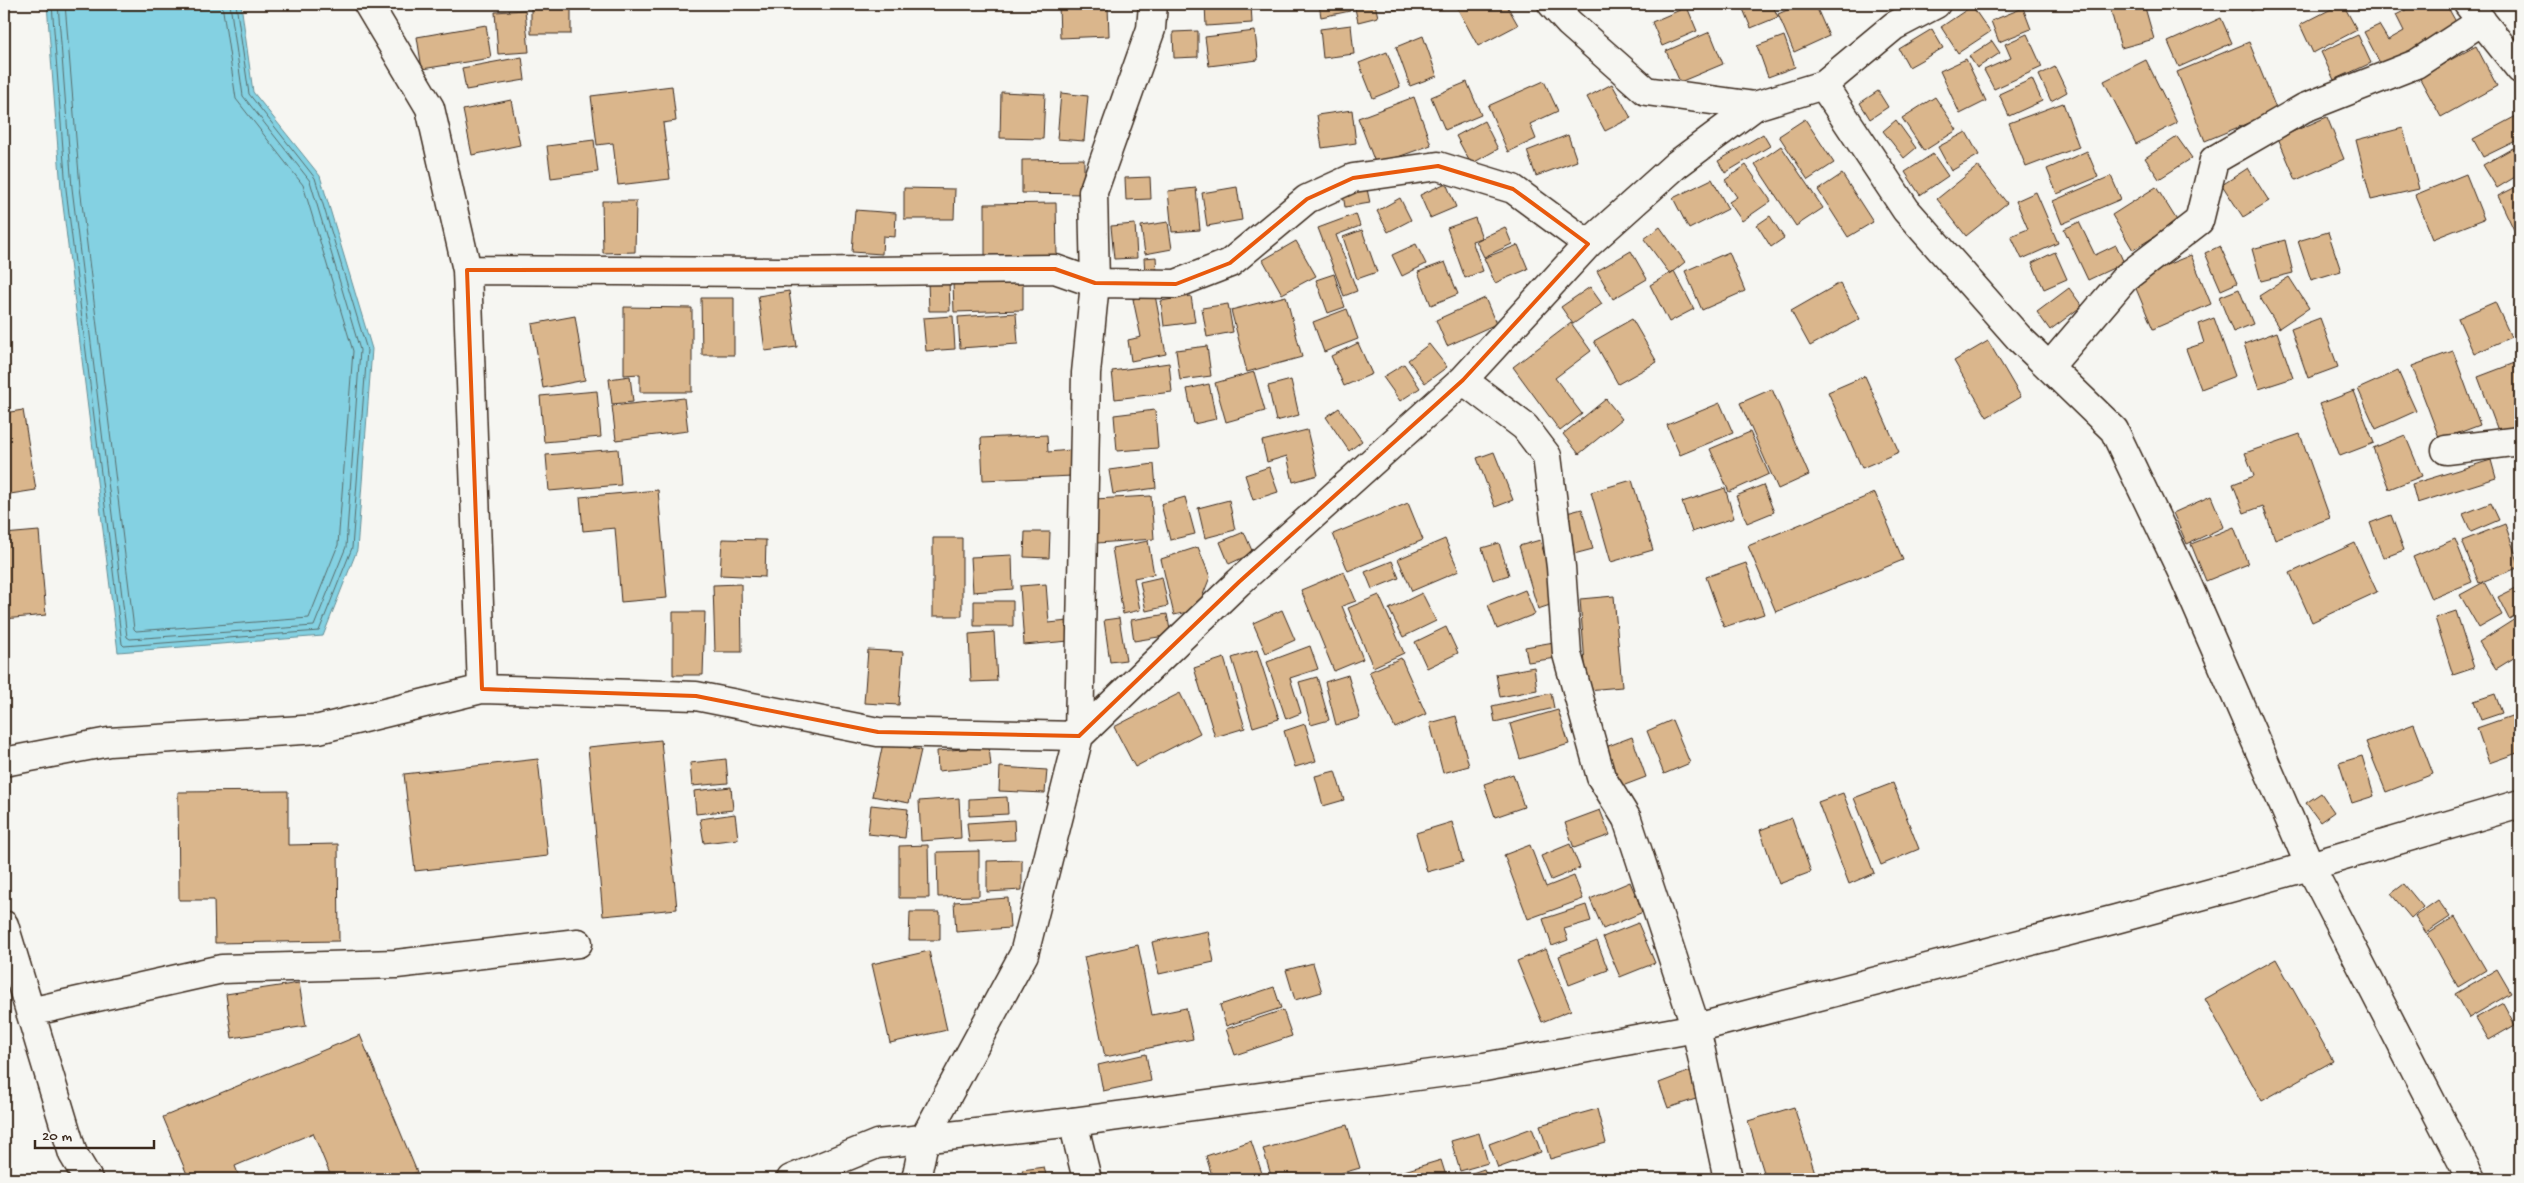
<svg xmlns="http://www.w3.org/2000/svg" width="2524" height="1183" viewBox="0 0 2524 1183" font-family="'Gochi Hand',sans-serif">
  <style>
    .water { fill: #84d1e2; stroke: #678e94 }
    .lines { fill: none; stroke-linecap: round; stroke-linejoin: round }
    .shore { stroke: #586d6c; stroke-width: 1 }
    .building { fill: #dab68c; stroke: #3b2a1e }
    .minor-casing { stroke: #3b2a1e; stroke-width: 31 }
    .major-casing { stroke: #3b2a1e; stroke-width: 31 }
    .minor { stroke: #f6f6f2; stroke-width: 28 }
    .major { stroke: #f6f6f2; stroke-width: 28 }
    .marked { fill: none; stroke: #e8590c; stroke-width: 4; stroke-linejoin: round }
  </style>
  <rect width="100%" height="100%" fill="#f6f6f2"/>
  <filter id="ink" filterUnits="userSpaceOnUse"><feTurbulence type="fractalNoise" baseFrequency=".02" numOctaves="2"/><feDisplacementMap in="SourceGraphic" scale="10" xChannelSelector="R" yChannelSelector="G"/><feConvolveMatrix kernelMatrix="1 2 1 2 8 2 1 2 1" color-interpolation-filters="sRGB"/></filter>
  <g filter="url(#ink)">
    <!-- water -->
    <path class="water" d="M47,4H241L253,92L320,176L372,349L357,550L323,636L118,652L61,189Z"/>
    <g class="lines">
      <!-- shore -->
      <path class="shore" d="M52,4L66,189L122,644L124,646L319,631L352,548L367,350L315,178L249,94L236,4
        M58,4L72,188L127,637L130,639L314,626L346,547L360,350L310,181L243,96L230,4
        M65,4L80,187L134,629L136,631L309,618L338,545L353,351L303,185L236,99L222,4"/>
    </g>
    <!-- building -->
    <path class="building" d="M487,4H520L487,7Z
      M531,4H571V34H531Z
      M1059,4L1108,6L1109,36L1060,38Z
      M1205,4H1251L1252,23L1206,26Z
      M1319,4H1349L1350,11L1321,17Z
      M1354,4H1375L1378,17L1358,22Z
      M1392,4H1411L1394,10Z
      M1455,4H1506L1518,25L1478,46Z
      M1756,4H1772L1778,17L1751,28L1743,9Z
      M1801,4H1815L1829,36L1794,52L1778,14Z
      M2109,4H2144L2154,39L2121,48Z
      M2248,4H2267L2251,11Z
      M2341,4H2343L2357,30L2313,53L2300,25Z
      M2417,4H2446L2460,29L2383,69L2364,32L2379,25L2388,40L2404,31L2396,15Z
      M1972,6L1990,32L1958,53L1941,27Z
      M1687,7L1697,31L1662,46L1652,22Z
      M2023,8L2031,29L1999,42L1991,21Z
      M525,10L529,52L498,54L495,12Z
      M2221,18L2232,43L2179,67L2168,42Z
      M486,25L491,58L422,69L417,37Z
      M1351,25L1354,54L1323,58L1320,29Z
      M1932,29L1943,48L1909,67L1899,49Z
      M1198,31V57L1174,58L1173,32Z
      M1255,31L1258,60L1209,66L1205,37Z
      M1710,32L1723,64L1680,82L1666,51Z
      M2027,34L2042,67L1994,89L1984,70L2011,58L2005,44Z
      M2358,35L2371,63L2334,80L2321,52Z
      M1423,36L1437,76L1410,86L1396,47Z
      M1784,36L1795,67L1768,77L1757,46Z
      M1992,41L2000,53L1977,68L1969,56Z
      M2249,42L2277,111L2205,141L2177,72Z
      M2476,46L2497,86L2441,117L2419,77Z
      M1387,52L1400,87L1373,98L1359,63Z
      M522,57L525,80L466,90L462,68Z
      M1966,59L1986,101L1960,114L1940,71Z
      M2146,60L2177,123L2136,144L2104,81Z
      M2055,67L2067,92L2051,101L2039,75Z
      M2032,79L2042,101L2009,116L1999,94Z
      M1544,81L1558,111L1530,124L1536,139L1508,152L1488,106Z
      M1467,82L1481,115L1445,130L1431,97Z
      M1612,84L1631,118L1605,131L1587,97Z
      M672,86L676,121L663,123L670,179L618,185L613,143L597,145L591,96Z
      M1878,91L1888,107L1870,119L1860,103Z
      M1001,92L1045,94L1043,139L1000,138Z
      M1061,93L1088,96L1084,141L1057,139Z
      M1414,97L1431,145L1376,165L1358,118Z
      M1935,97L1957,130L1924,151L1902,118Z
      M511,100L520,145L472,155L463,110Z
      M2063,103L2079,147L2026,167L2009,123Z
      M1352,110L1356,143L1322,148L1317,115Z
      M2520,114V139L2483,157L2473,139Z
      M2327,117L2344,159L2296,180L2278,138Z
      M1805,119L1834,163L1808,180L1779,136Z
      M1896,120L1916,148L1904,158L1883,131Z
      M1484,121L1498,149L1471,164L1456,136Z
      M2403,128L2419,189L2371,200L2356,140Z
      M1966,132L1979,155L1951,171L1938,147Z
      M1763,134L1770,146L1725,173L1718,161Z
      M1568,135L1577,161L1536,176L1527,151Z
      M2177,137L2192,158L2159,179L2145,158Z
      M594,140L598,172L551,178L547,146Z
      M1781,146L1823,208L1796,226L1755,164Z
      M2513,148L2520,160V174L2497,188L2483,165Z
      M2087,151L2098,177L2057,194L2047,169Z
      M1933,154L1948,176L1920,195L1905,172Z
      M1084,159V194L1022,193V160Z
      M1746,165L1771,201L1742,221L1729,202L1737,197L1725,180Z
      M1978,166L2007,203L1966,236L1937,199Z
      M2248,168L2269,201L2243,217L2222,185Z
      M1842,174L1873,222L1848,237L1818,190Z
      M2466,174L2484,219L2433,239L2415,195Z
      M2111,176L2121,199L2062,224L2053,201Z
      M1150,177L1151,199L1126,200L1125,178Z
      M1712,179L1728,209L1689,229L1673,198Z
      M1446,183L1456,207L1430,218L1420,195Z
      M2520,185V227L2514,230L2498,196Z
      M1237,187L1242,220L1207,226L1202,193Z
      M2156,187L2178,222L2133,250L2112,215Z
      M904,188L955,189L954,219H904Z
      M1196,188L1200,230L1172,232L1168,191Z
      M1367,189L1370,203L1345,207L1343,194Z
      M2036,192L2058,243L2022,259L2011,236L2028,229L2016,201Z
      M1400,198L1411,220L1388,232L1377,211Z
      M602,201H636L635,252L603,253Z
      M1056,203L1057,256L985,257V204Z
      M855,210L896,213L895,237L883,236L882,254L852,252Z
      M1356,214L1360,226L1336,235L1357,291L1344,296L1318,228Z
      M1770,216L1784,238L1771,247L1757,225Z
      M1475,218L1482,238L1472,241L1483,271L1465,278L1447,228Z
      M1168,222L1172,249L1145,254L1141,226Z
      M2079,222L2095,255L2116,245L2124,263L2088,280L2064,229Z
      M1135,224L1137,258L1114,259L1111,226Z
      M1505,227L1512,244L1484,257L1476,241Z
      M1660,227L1685,262L1670,274L1644,239Z
      M1362,230L1377,272L1357,279L1343,237Z
      M2328,232L2341,271L2311,280L2298,241Z
      M2285,240L2293,273L2261,281L2252,249Z
      M1296,241L1316,276L1282,294L1263,260Z
      M1416,244L1426,264L1402,276L1392,255Z
      M1518,245L1528,269L1495,283L1484,258Z
      M2220,246L2237,283L2221,290L2205,253Z
      M1631,251L1647,279L1613,299L1597,271Z
      M1729,252L1745,291L1702,310L1685,271Z
      M2055,252L2067,279L2044,289L2032,263Z
      M2191,255L2211,304L2153,329L2132,279Z
      M1156,257L1157,274H1145L1144,258Z
      M1445,262L1458,294L1431,305L1418,272Z
      M1674,271L1694,309L1669,322L1650,285Z
      M1334,274L1345,307L1328,313L1316,280Z
      M2289,277L2309,308L2279,328L2259,296Z
      M949,280L950,311H929L928,281Z
      M1023,280V310L954,312L953,282Z
      M1840,283L1860,319L1810,346L1791,311Z
      M1590,287L1602,304L1573,324L1561,307Z
      M2069,288L2082,306L2050,330L2037,312Z
      M2239,289L2253,324L2233,332L2219,297Z
      M789,291L797,347L765,351L758,296Z
      M1155,295L1166,354L1131,361L1128,340L1141,337L1133,299Z
      M1191,296L1195,322L1164,326L1161,301Z
      M1286,296L1302,357L1247,372L1231,310Z
      M701,298H734V355H702Z
      M1485,298L1496,324L1447,346L1436,320Z
      M2495,302L2511,337L2474,354L2458,318Z
      M1228,304L1233,332L1207,337L1202,308Z
      M624,307L692,308V392H640V374L624,375Z
      M1347,309L1358,339L1324,352L1313,322Z
      M1016,313L1018,344L960,348L958,317Z
      M575,316L585,380L543,388L532,324Z
      M953,316L955,349L926,351L923,318Z
      M2214,318L2235,376L2201,389L2186,349L2204,343L2198,324Z
      M2320,318L2338,367L2308,378L2291,329Z
      M1632,319L1657,362L1618,384L1594,341Z
      M1571,323L1591,351L1555,378L1582,414L1560,431L1513,367Z
      M2277,332L2293,378L2259,389L2244,344Z
      M1988,341L2021,397L1987,417L1954,361Z
      M1358,343L1372,374L1344,386L1331,356Z
      M1429,344L1447,367L1425,383L1408,360Z
      M1207,346L1211,376L1180,380L1176,350Z
      M2453,351L2480,425L2440,440L2412,366Z
      M2520,361V429L2500,436L2478,377Z
      M1169,363L1172,392L1115,399L1112,371Z
      M1404,364L1420,388L1400,401L1383,377Z
      M2398,371L2416,411L2376,429L2358,389Z
      M1254,372L1265,411L1226,422L1215,383Z
      M630,376L633,402L612,404L609,379Z
      M1865,376L1899,452L1862,468L1828,392Z
      M1291,380L1299,415L1276,421L1268,386Z
      M1209,384L1216,419L1194,424L1187,389Z
      M1772,389L1809,475L1778,489L1740,403Z
      M597,391L601,437L544,442L540,396Z
      M2354,391L2374,443L2340,456L2320,404Z
      M684,398L688,431L616,440L612,406Z
      M1606,399L1622,419L1579,454L1563,434Z
      M1720,403L1733,433L1680,455L1667,425Z
      M1339,408L1362,441L1349,451L1326,417Z
      M23,410L36,490L4,495V413Z
      M1155,410L1158,448L1117,451L1114,415Z
      M1307,430L1318,475L1293,482L1287,456L1267,462L1262,441Z
      M1750,432L1769,474L1729,492L1710,449Z
      M2300,434L2330,518L2275,539L2263,506L2244,513L2233,484L2254,476L2245,453Z
      M1047,435L1048,452L1071,450L1073,476L983,480L981,438Z
      M2405,435L2422,476L2389,489L2373,448Z
      M618,449L621,485L549,491L546,455Z
      M1494,452L1513,500L1495,507L1477,458Z
      M2491,460L2496,478L2417,503L2412,484Z
      M1154,464L1156,488L1113,494L1109,470Z
      M1269,467L1278,492L1253,500L1245,475Z
      M1632,480L1653,550L1611,562L1591,492Z
      M1763,485L1774,512L1747,523L1736,496Z
      M1725,488L1734,518L1692,532L1682,502Z
      M658,490L667,598L621,602L615,528L583,531L580,497Z
      M1875,493L1903,560L1776,612L1748,546Z
      M1151,496L1154,539L1097,543L1094,499Z
      M2211,496L2224,527L2187,544L2173,513Z
      M1185,497L1195,534L1170,540L1161,504Z
      M1229,500L1235,530L1205,538L1198,508Z
      M1408,503L1423,540L1348,571L1333,534Z
      M2491,503L2499,520L2471,532L2463,514Z
      M1582,509L1593,549L1570,555L1559,515Z
      M2391,515L2404,550L2383,558L2370,523Z
      M2505,524L2520,567L2479,583L2462,541Z
      M2234,527L2248,564L2206,581L2191,544Z
      M39,531L46,615L4,619V534Z
      M1025,532H1050L1049,558L1024,557Z
      M1244,532L1253,553L1229,564L1220,542Z
      M933,538H962V616H933Z
      M722,539L766,540L765,577L720,575Z
      M1445,539L1459,571L1412,591L1398,559Z
      M2455,539L2472,582L2431,599L2413,557Z
      M1540,540L1559,602L1538,609L1519,546Z
      M1148,541L1154,574L1134,578L1140,610L1123,614L1112,548Z
      M1499,543L1509,575L1493,580L1482,548Z
      M2355,543L2377,592L2312,622L2290,573Z
      M1198,547L1210,577L1197,610L1174,615L1161,559Z
      M1012,555L1013,589L973,592L971,557Z
      M1392,561L1399,578L1372,589L1365,572Z
      M1746,563L1764,614L1724,627L1706,577Z
      M1344,572L1356,601L1342,606L1363,659L1334,671L1301,590Z
      M1162,577L1168,606L1146,611L1140,582Z
      M2484,582L2502,615L2479,628L2460,595Z
      M741,584L742,652H715L713,585Z
      M1046,584L1049,623L1068,621L1069,641L1024,645L1020,586Z
      M2520,586V613L2509,619L2498,597Z
      M1525,590L1535,614L1497,629L1488,605Z
      M1422,593L1436,621L1403,637L1389,609Z
      M1379,595L1404,653L1373,667L1348,608Z
      M1614,596L1622,687L1587,690L1580,599Z
      M974,601H1013V626H974Z
      M1282,610L1295,640L1266,653L1253,623Z
      M2456,611L2474,668L2453,675L2435,618Z
      M673,612H705L703,675H673Z
      M1167,614L1171,635L1134,641L1131,620Z
      M1119,618L1126,660L1110,662L1104,620Z
      M2515,619L2520,628V654L2496,669L2479,642Z
      M1446,627L1458,653L1427,668L1415,642Z
      M994,632L997,681L971,682L969,634Z
      M1554,642L1557,658L1528,662L1525,647Z
      M1310,646L1318,669L1290,678L1301,713L1286,719L1267,662Z
      M868,650L903,652L899,705L864,703Z
      M1257,650L1279,719L1253,727L1232,658Z
      M1224,658L1245,728L1215,737L1194,668Z
      M1401,658L1426,714L1395,728L1369,672Z
      M1534,667L1537,690L1500,697L1496,674Z
      M1348,675L1360,718L1336,725L1325,682Z
      M1317,677L1329,720L1311,725L1299,682Z
      M1180,693L1200,733L1135,767L1114,727Z
      M1551,693L1554,708L1495,722L1492,706Z
      M2495,694L2502,713L2481,720L2474,701Z
      M1558,710L1569,744L1520,759L1510,724Z
      M2520,713V752L2489,763L2477,728Z
      M1456,716L1469,766L1443,773L1430,723Z
      M1672,720L1690,763L1664,774L1647,731Z
      M1305,724L1316,761L1295,767L1284,731Z
      M2414,724L2433,774L2386,792L2366,742Z
      M1632,737L1646,777L1617,788L1603,748Z
      M661,740L677,909L603,916L588,747Z
      M883,743L921,750L909,803L872,796Z
      M989,747L991,766L938,771L937,751Z
      M2362,756L2374,796L2352,803L2339,763Z
      M538,759L548,856L415,871L404,774Z
      M726,759L728,783L692,786L690,763Z
      M1000,767L1047,770L1045,793L999,791Z
      M1335,771L1344,800L1323,806L1315,776Z
      M1513,774L1524,807L1495,817L1484,784Z
      M1893,783L1919,849L1881,865L1854,798Z
      M731,787L733,810L696,814L694,791Z
      M288,791V845L338,844L339,941L215,943L214,900H179L178,792Z
      M1843,793L1874,873L1849,884L1818,802Z
      M2321,793L2334,812L2320,822L2306,803Z
      M1007,797L1008,814L969,816V799Z
      M959,798L961,838L921,841L919,801Z
      M871,805L908,809L905,838L868,834Z
      M1600,810L1610,835L1574,848L1565,823Z
      M735,814L738,839L704,843L700,819Z
      M1792,818L1811,872L1779,884L1760,830Z
      M1014,820L1015,840L969,842L967,823Z
      M1452,822L1463,862L1427,872L1416,833Z
      M1570,844L1580,868L1551,880L1541,856Z
      M928,845L929,898H899V846Z
      M1530,845L1546,887L1574,876L1583,899L1528,919L1504,855Z
      M979,851V896L938,897L937,852Z
      M1022,860V890L987,892V861Z
      M1630,882L1643,912L1603,929L1590,899Z
      M2404,884L2423,907L2411,918L2391,894Z
      M1008,898L1010,928L956,932L954,902Z
      M2438,900L2450,917L2426,933L2415,916Z
      M1586,905L1591,921L1564,929L1568,940L1552,946L1543,919Z
      M910,912H940V940H909Z
      M2455,917L2486,970L2458,987L2428,934Z
      M1638,923L1655,963L1620,977L1603,937Z
      M1208,931L1214,962L1159,974L1152,942Z
      M1597,941L1608,970L1569,985L1559,956Z
      M1138,945L1152,1015L1186,1008L1193,1039L1105,1057L1084,957Z
      M1546,949L1571,1010L1542,1022L1517,961Z
      M929,951L947,1030L890,1043L872,964Z
      M2276,959L2333,1061L2262,1101L2205,999Z
      M1313,963L1322,992L1295,1000L1286,970Z
      M2497,969L2511,993L2469,1018L2455,994Z
      M299,983L306,1026L232,1038L226,994Z
      M1274,987L1281,1008L1226,1026L1220,1005Z
      M2503,1003L2515,1025L2489,1040L2476,1018Z
      M1283,1010L1292,1036L1235,1055L1226,1029Z
      M360,1035L417,1172L400,1179H332L313,1133L235,1166L240,1179H189L163,1117Z
      M1146,1054L1151,1081L1103,1091L1098,1065Z
      M1693,1070L1702,1097L1668,1108L1659,1083Z
      M1794,1107L1817,1179H1766L1748,1121Z
      M1597,1109L1606,1143L1550,1159L1540,1125Z
      M1347,1125L1360,1168L1321,1179H1272L1263,1149Z
      M1532,1128L1541,1152L1498,1168L1489,1144Z
      M1479,1133L1488,1163L1460,1171L1451,1141Z
      M1251,1141L1264,1179H1213L1206,1156Z
      M1441,1160L1447,1179H1396L1394,1174Z
      M1044,1167L1047,1179H1024L1022,1170Z
      M1484,1169L1488,1179H1455Z
      M928,1175H958L957,1179H928Z"/>
    <g class="lines">
      <!-- minor casing -->
      <g class="minor-casing">
        <path id="minor" d="M368,4L430,108L467,270L482,689
          M1552,4L1569,23L1646,91L1755,106
          M2468,4L2520,69
          M1823,85L1906,210L2019,338L2114,430L2182,572L2310,866L2471,1179
          M467,270L778,272L1055,269L1095,283L1176,284L1230,263L1307,199L1353,178L1438,166L1513,189L1588,244
          M2049,367L2125,278L2199,221L2214,160L2304,108L2416,64L2482,21
          M1463,380L1525,427L1547,456L1561,567L1567,654L1601,777L1627,819L1696,1028L1728,1179
          M2446,450L2520,441
          M4,762L109,742L319,729L482,689L696,696L878,732L1079,736L1086,373L1095,283L1093,192L1151,29L1153,4
          M4,925L73,1154L88,1179
          M30,1012L222,969L396,964L578,943
          M1073,1122L1087,1179
          M916,1179L925,1137L1024,954L1079,736L1239,582L1463,380L1588,244L1676,165L1755,106L1823,85L1894,26L1936,4"/>
      </g>
      <!-- major casing -->
      <g class="major-casing">
        <path id="major" d="M791,1179L877,1144L1073,1122L1484,1067L1696,1028L2116,919L2310,866L2520,804"/>
      </g>
      <!-- minor -->
      <use href="#minor" class="minor"/>
      <!-- major -->
      <use href="#major" class="major"/>
    </g>
  </g>
  <!-- marked area -->
  <path class="marked" d="M1438,166L1513,189L1588,244L1463,380L1239,582L1079,736L878,732L696,696L482,689L467,270L1055,269L1095,283L1176,284L1230,263L1307,199L1353,178Z"/>
  <!-- margin -->
  <rect width="2524" height="1183" fill="none" stroke="#f6f6f2" stroke-width="20"/>
  <rect x="10" y="10" width="2504" height="1163" fill="none" stroke="#3b2a1e" stroke-width="2" filter="url(#ink)"/>
  <!-- scale -->
  <path d="M35 1140v8h119v-8" fill="none" stroke="#3b2a1e" stroke-width="2.5"/>
  <text x="42" y="1140" font-size="15" fill="#3b2a1e" stroke="#f6f6f2" stroke-width="4" paint-order="stroke">20 m</text>
</svg>
